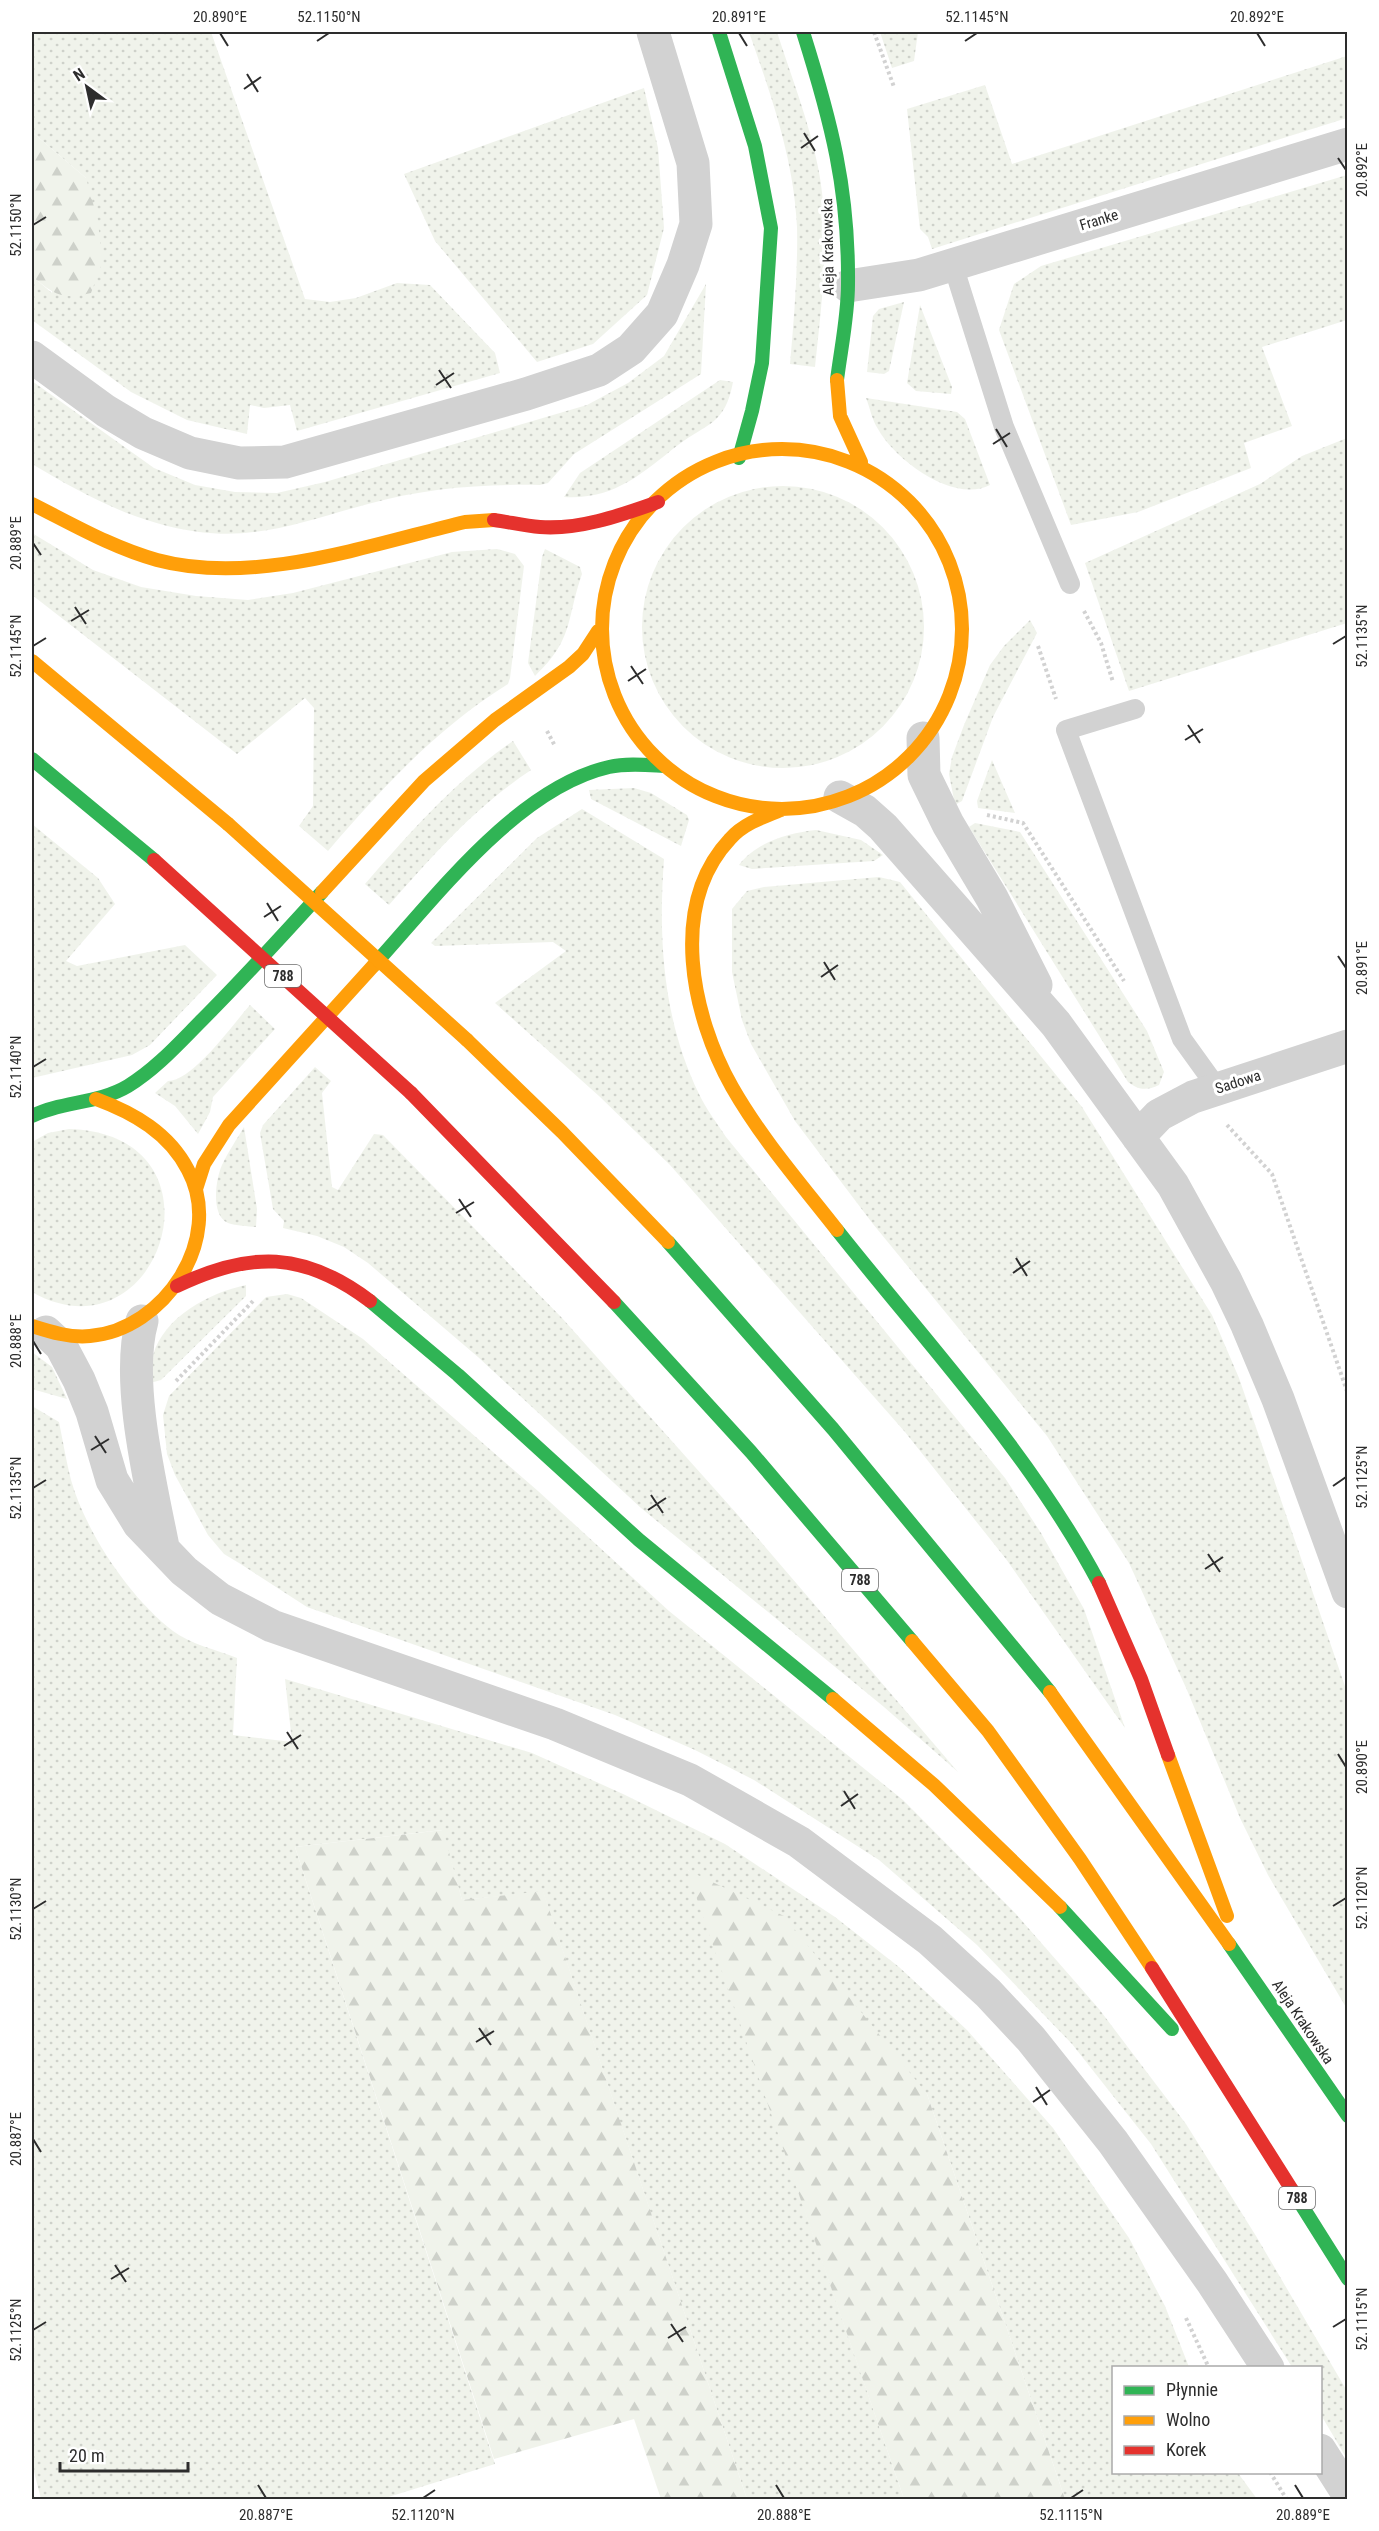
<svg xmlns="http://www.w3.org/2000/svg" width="1379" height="2531" viewBox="0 0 1379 2531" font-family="'Roboto Condensed',sans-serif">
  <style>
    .grass { fill: url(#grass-dots) }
    .forest { fill: url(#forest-firs) }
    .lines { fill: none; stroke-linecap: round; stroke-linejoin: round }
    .path { stroke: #d2d2d2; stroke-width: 4; stroke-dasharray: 3 3; stroke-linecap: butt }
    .lane { stroke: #d2d2d2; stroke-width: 20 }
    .street { stroke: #d2d2d2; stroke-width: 33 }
    .fast { stroke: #30b455; stroke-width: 14 }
    .slow { stroke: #ff9f0a; stroke-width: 14 }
    .jam { stroke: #e5322d; stroke-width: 14 }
    .slow-bridge { stroke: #ff9f0a; stroke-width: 14 }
    .jam-bridge { stroke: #e5322d; stroke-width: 14 }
    .ticks { fill: none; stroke: #2d2d2d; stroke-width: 2 }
    .labels { text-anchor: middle; stroke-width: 6; stroke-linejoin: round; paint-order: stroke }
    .shield { fill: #fff; stroke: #6c6c6c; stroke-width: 1.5 }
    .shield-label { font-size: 14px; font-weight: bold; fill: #2d2d2d }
    .street-label { font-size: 15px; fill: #2d2d2d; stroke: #fff }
    .neatline { fill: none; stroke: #2d2d2d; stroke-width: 2 }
    .ticks-label { font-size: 15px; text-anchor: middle; fill: #2d2d2d }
  </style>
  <defs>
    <pattern id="grass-dots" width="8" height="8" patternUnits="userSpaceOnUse" patternTransform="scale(1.5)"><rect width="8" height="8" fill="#f0f3eb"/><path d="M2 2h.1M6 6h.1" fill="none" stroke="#ced1ca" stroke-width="1.8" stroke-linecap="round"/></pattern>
    <pattern id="forest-firs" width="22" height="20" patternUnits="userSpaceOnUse" patternTransform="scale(1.5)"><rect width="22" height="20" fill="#f0f3eb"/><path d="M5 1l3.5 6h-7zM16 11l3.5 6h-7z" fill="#ced1ca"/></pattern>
  </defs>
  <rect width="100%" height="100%" fill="#fff"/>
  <!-- grass -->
  <path class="grass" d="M32,32H211L305,299L330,302L356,298L397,283L430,285L495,353L500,373L297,431L290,405L264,408L250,405L247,434L187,420L131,392L32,320V276L52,293L86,178L32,132Z
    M749,32H777C791,76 809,121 818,167C831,232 822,301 815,367L790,364C794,318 798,272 797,227C794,159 771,95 749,32Z
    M880,32H918L914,61L892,68Z
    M1347,56V118L932,249L928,237L920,229L907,109L985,85L1012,164Z
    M644,88L658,148L664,228L647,295L593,344L537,362L435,241L404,174Z
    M1347,175V320L1262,347L1292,426L1244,443L1251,468L1138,512L1071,525L999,330L1014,284L1041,266Z
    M706,284L701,374L574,454L548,483L540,485C482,484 425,488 368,504C311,519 261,540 199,532C137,524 84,495 32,464V381L154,468L195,485L235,492L277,493L325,482L587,405L628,383L664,356Z
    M904,302L889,371L884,374L867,372L873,316L879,309Z
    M920,305L952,387L951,394L916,391L907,383Z
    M720,380L733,382C725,425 707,423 678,445C641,474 614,500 564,497L580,473Z
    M866,398L957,412L965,419L990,485C954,504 895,460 878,429C872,420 870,408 866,398Z
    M1347,438V623L1129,691L1085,563L1260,484L1302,456Z
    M642 627a141 141 0 1 1 282 0a141 141 0 1 1-282 0Z
    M32,533L93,570L141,587L196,596L248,600L293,593L452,552L497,549L515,554L524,566L510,678L508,684C438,727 381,789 328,851L299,826L313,806L314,708L305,698L237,754L32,595Z
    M545,549L580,567L582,574C566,620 574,639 535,676L528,663L542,557Z
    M1030,620L1037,633L993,717L962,801L955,805L949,774L952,757L964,725L990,665L1004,646Z
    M513,741L531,770C474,808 434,854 389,905L365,884C411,831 455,781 513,741Z
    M992,760L1015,813L978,808L977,801Z
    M634,788L651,793L687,815L689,820L681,846L591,799L589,790Z
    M582,809L664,859C658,940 663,1020 699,1094C706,1109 717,1123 726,1137L1005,1478L1041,1533L1084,1609L1125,1728L1006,1559L905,1432L670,1165L599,1096L495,1003L566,951L553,942L435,946L431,943L537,838Z
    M975,823L1020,832L1147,1031L1164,1072L1159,1085C1146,1091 1139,1090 1128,1082L969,827Z
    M32,824L98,878L115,904L66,961L77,966L185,945L217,975L150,1045L132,1055L32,1078Z
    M816,830L861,840L883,855L874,861L752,869L739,865C756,842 789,833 816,830Z
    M879,877L900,882L1082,1107L1212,1315L1239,1378L1347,1692V2009L1268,1875L1240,1818L1187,1690L1129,1563L1047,1436L873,1224L795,1121L751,1044L742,1020L732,972V909L747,891L764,887Z
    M250,1005L275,1029L213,1097L210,1112L198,1134L175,1106L155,1093L168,1081C193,1081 233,1024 250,1005Z
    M315,1067L331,1081L322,1093L332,1187L338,1190L374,1134L383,1135L562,1318L737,1514L958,1772L884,1707L641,1508L478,1357L368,1263L344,1247L317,1236L283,1228L284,1221L273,1209L260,1133L263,1125Z
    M244,1127L257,1209L256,1227C248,1226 236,1226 228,1223C210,1215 216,1178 222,1165C228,1152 237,1139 244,1127Z
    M69,1129C235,1134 160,1365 32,1292V1142L48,1133Z
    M246,1285V1296L161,1380L150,1383C151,1374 151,1364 153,1355C165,1316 209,1293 246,1285Z
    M287,1294L301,1298L363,1339L538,1491L669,1611L903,1800L1016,1914L1099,2009L1186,2124L1256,2236L1347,2391V2459L1321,2415L1320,2368L1292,2367L1151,2144L1072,2044L977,1945L879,1860L754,1780L695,1750L615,1715L307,1607L239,1563L224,1554L208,1535L175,1475L167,1454L163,1415L169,1396L266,1297Z
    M32,1352L52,1367L67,1399L32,1389Z
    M32,1406L59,1422C63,1441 66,1461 71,1480C86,1533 130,1598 173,1631C190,1644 217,1650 237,1658L233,1735L292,1742L285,1679L532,1753L623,1794L725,1844L835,1917L899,1967L967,2030L1053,2128L1129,2238L1165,2306L1189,2367L1114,2368V2472L1238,2473L1257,2499H1065L927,2094L688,1870L904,2499H747L543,1892L462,1900L442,1830L295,1847L495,2464L382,2499H41L32,2464Z"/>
  <!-- forest -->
  <path class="forest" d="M32,132L86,178L98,221L102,263L91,293C62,300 54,295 32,276Z
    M443,1830L462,1900L543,1891L747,2499H661L634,2419L494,2459L295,1847Z
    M687,1870L784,1916L927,2094L1065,2499H904Z"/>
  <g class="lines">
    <!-- path -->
    <path class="path" d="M874,32L894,87
      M1084,611L1101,643L1113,682
      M1038,646L1056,699
      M547,731L555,746
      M987,815L1023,823L1124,981
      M1227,1125L1272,1174L1348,1394
      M176,1381L254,1300
      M1186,2318L1209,2368
      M1270,2472L1287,2500"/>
    <!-- lane -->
    <path class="lane" d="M953,265L1004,427L1070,584
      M1135,709L1066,730L1182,1039L1218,1089"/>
    <!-- street -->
    <path class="street" d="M848,286L919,275L1348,144
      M32,357L106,411L143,433L190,453L239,463L285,462L526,394L599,370L631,349L662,314L683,265L696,224L693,163L653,32
      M923,738L924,775L948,824L992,898L1036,985
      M840,797L865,811L883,827L1056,1024L1173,1185L1226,1281L1247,1325L1278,1399L1348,1592
      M1138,1137L1159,1115L1193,1097L1348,1046
      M142,1321C125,1381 151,1485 163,1547
      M46,1332L61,1346L79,1380L92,1412L112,1480L139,1524L184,1571L220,1599L272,1626L555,1724L690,1780L799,1842L930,1940L988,1993L1031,2039L1113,2142L1212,2282L1268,2368
      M1320,2450L1348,2494"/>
    <!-- fast -->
    <path class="fast" d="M719,32L755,146L771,228L762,363L752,411L739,458
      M803,32C831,121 849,189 848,284C848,316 841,348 837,380
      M32,759L154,860
      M374,965C435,898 517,788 609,767C627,763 646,765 664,766
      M32,1116C62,1101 98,1104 128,1086C157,1068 179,1043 203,1019C244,978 283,935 322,892
      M837,1230C928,1345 1030,1453 1099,1583
      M668,1242L833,1429L1050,1692
      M370,1301L458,1375L639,1540L833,1699
      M614,1302L751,1452L912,1641
      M1060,1907L1172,2029
      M1229,1944L1348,2116
      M1292,2190L1348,2279"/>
    <!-- slow -->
    <path class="slow" d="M837,380L840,416L861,462
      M602 629a180 180 0 1 1 360 0a180 180 0 1 1-360 0Z
      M32,504C72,524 113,548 157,560C254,586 369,545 465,522L494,520
      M32,661L228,824
      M781,810C763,817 743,824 730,839C668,905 692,1016 732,1087C761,1138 801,1184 837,1230
      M322,892L424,781L495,720L569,667L583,654L598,631
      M467,1040L562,1132L668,1242
      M196,1189L204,1164L229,1125L374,965
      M32,1326C51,1332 70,1338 90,1336C164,1330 225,1239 188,1170C169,1133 134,1113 96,1099
      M912,1641L988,1731L1080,1859L1152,1968
      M1050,1692L1229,1944
      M833,1699L934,1785L1060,1907
      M1168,1755L1227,1916"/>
    <!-- jam -->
    <path class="jam" d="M494,520C509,522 525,526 540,527C580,530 621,515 658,502
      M411,1093L614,1302
      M177,1286C250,1251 304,1251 370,1301
      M1099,1583L1141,1679L1168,1755
      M1152,1968L1292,2190"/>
    <!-- slow-bridge -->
    <path class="slow-bridge" d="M228,824L467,1040"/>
    <!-- jam-bridge -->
    <path class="jam-bridge" d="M154,860L411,1093"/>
  </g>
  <!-- ticks -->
  <path class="ticks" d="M220,33L228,46M739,33L747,46M1257,33L1265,46M317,41L329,33M965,41L977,33M247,74L258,92M244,89L261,77M804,133L815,151M801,148L818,136M1338,158L1346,170M33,225L46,217M439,370L451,388M436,385L454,373M996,429L1007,447M993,444L1010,433M33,543L41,555M75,607L86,624M71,621L89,610M1333,644L1346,636M33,646L46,638M631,666L643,684M628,681L646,669M1188,725L1200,743M1185,740L1203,729M267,903L278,921M264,917L281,906M1338,956L1346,968M824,962L835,980M821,977L838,965M33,1067L46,1059M459,1199L471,1217M456,1213L474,1202M1016,1258L1027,1276M1013,1273L1030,1261M33,1341L41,1354M95,1436L106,1453M91,1450L109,1439M1333,1486L1346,1477M33,1488L46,1480M651,1495L663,1513M648,1510L666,1498M1208,1554L1220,1572M1205,1569L1223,1557M287,1732L298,1749M284,1746L301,1735M1338,1754L1346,1767M844,1791L855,1809M841,1806L858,1794M1333,1906L1346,1898M33,1909L46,1901M479,2028L491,2045M476,2042L494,2031M1036,2087L1047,2105M1033,2102L1050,2090M33,2139L41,2152M115,2265L126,2282M111,2279L129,2268M671,2324L683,2342M1333,2327L1346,2319M33,2330L46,2322M668,2338L686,2327M258,2485L266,2498M776,2485L784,2498M1295,2485L1303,2498M423,2498L435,2490M1071,2498L1083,2490"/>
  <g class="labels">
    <!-- shield labels -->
    <g class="shield">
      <rect x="265" y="965" width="36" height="22" rx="4.5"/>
      <rect x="842" y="1569" width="36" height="22" rx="4.5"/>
      <rect x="1279" y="2187" width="36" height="22" rx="4.5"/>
    </g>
    <g class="shield-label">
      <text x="283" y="981">788</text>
      <text x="860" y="1585">788</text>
      <text x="1297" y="2203">788</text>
    </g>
    <!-- street labels -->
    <g class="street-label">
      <text transform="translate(1099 220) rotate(-17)" y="5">Franke</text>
      <text transform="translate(828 247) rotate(-91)" y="5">Aleja Krakowska</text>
      <text transform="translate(1238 1082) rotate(-18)" y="5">Sadowa</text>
      <text transform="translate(1303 2022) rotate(56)" y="5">Aleja Krakowska</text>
    </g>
  </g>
  <!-- border -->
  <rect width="1379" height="2531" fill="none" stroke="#ffffff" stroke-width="66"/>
  <!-- legend -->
  <rect x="1112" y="2366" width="210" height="108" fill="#ffffff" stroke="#ababab" stroke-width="1.5"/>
  <rect x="1124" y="2386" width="30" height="9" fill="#30b455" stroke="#ababab" stroke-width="1.5"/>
  <text x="1166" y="2396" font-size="18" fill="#2d2d2d">Płynnie</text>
  <rect x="1124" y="2416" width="30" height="9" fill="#ff9f0a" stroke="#ababab" stroke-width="1.5"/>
  <text x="1166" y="2426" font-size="18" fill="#2d2d2d">Wolno</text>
  <rect x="1124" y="2446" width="30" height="9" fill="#e5322d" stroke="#ababab" stroke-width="1.5"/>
  <text x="1166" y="2456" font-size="18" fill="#2d2d2d">Korek</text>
  <!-- north arrow -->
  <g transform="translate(87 87) rotate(327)" stroke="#ffffff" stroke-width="4.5" paint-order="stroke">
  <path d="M0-4.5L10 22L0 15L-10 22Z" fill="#2d2d2d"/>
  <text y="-9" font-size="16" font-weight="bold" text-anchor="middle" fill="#2d2d2d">N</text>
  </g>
  <!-- scale -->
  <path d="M60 2462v9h128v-9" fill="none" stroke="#2d2d2d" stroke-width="3"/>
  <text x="69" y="2462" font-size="18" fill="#2d2d2d" stroke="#ffffff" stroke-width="4.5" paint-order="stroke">20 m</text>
  <rect x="33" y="33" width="1313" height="2465" class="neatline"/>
  <g class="ticks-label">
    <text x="220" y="22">20.890°E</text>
    <text x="329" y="22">52.1150°N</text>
    <text x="739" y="22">20.891°E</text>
    <text x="977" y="22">52.1145°N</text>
    <text x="1257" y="22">20.892°E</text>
    <text transform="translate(1362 170) rotate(-90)" y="5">20.892°E</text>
    <text transform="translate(16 225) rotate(-90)" y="5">52.1150°N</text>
    <text transform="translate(16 543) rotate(-90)" y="5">20.889°E</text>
    <text transform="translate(1362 636) rotate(-90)" y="5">52.1135°N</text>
    <text transform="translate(16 646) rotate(-90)" y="5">52.1145°N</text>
    <text transform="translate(1362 968) rotate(-90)" y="5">20.891°E</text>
    <text transform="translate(16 1067) rotate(-90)" y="5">52.1140°N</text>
    <text transform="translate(16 1341) rotate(-90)" y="5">20.888°E</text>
    <text transform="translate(1362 1477) rotate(-90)" y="5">52.1125°N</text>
    <text transform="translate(16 1488) rotate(-90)" y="5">52.1135°N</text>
    <text transform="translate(1362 1767) rotate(-90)" y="5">20.890°E</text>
    <text transform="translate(1362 1898) rotate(-90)" y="5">52.1120°N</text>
    <text transform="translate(16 1909) rotate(-90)" y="5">52.1130°N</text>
    <text transform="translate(16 2139) rotate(-90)" y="5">20.887°E</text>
    <text transform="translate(1362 2319) rotate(-90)" y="5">52.1115°N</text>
    <text transform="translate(16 2330) rotate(-90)" y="5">52.1125°N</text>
    <text x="266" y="2520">20.887°E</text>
    <text x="423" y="2520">52.1120°N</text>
    <text x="784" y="2520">20.888°E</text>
    <text x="1071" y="2520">52.1115°N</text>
    <text x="1303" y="2520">20.889°E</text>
  </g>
</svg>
